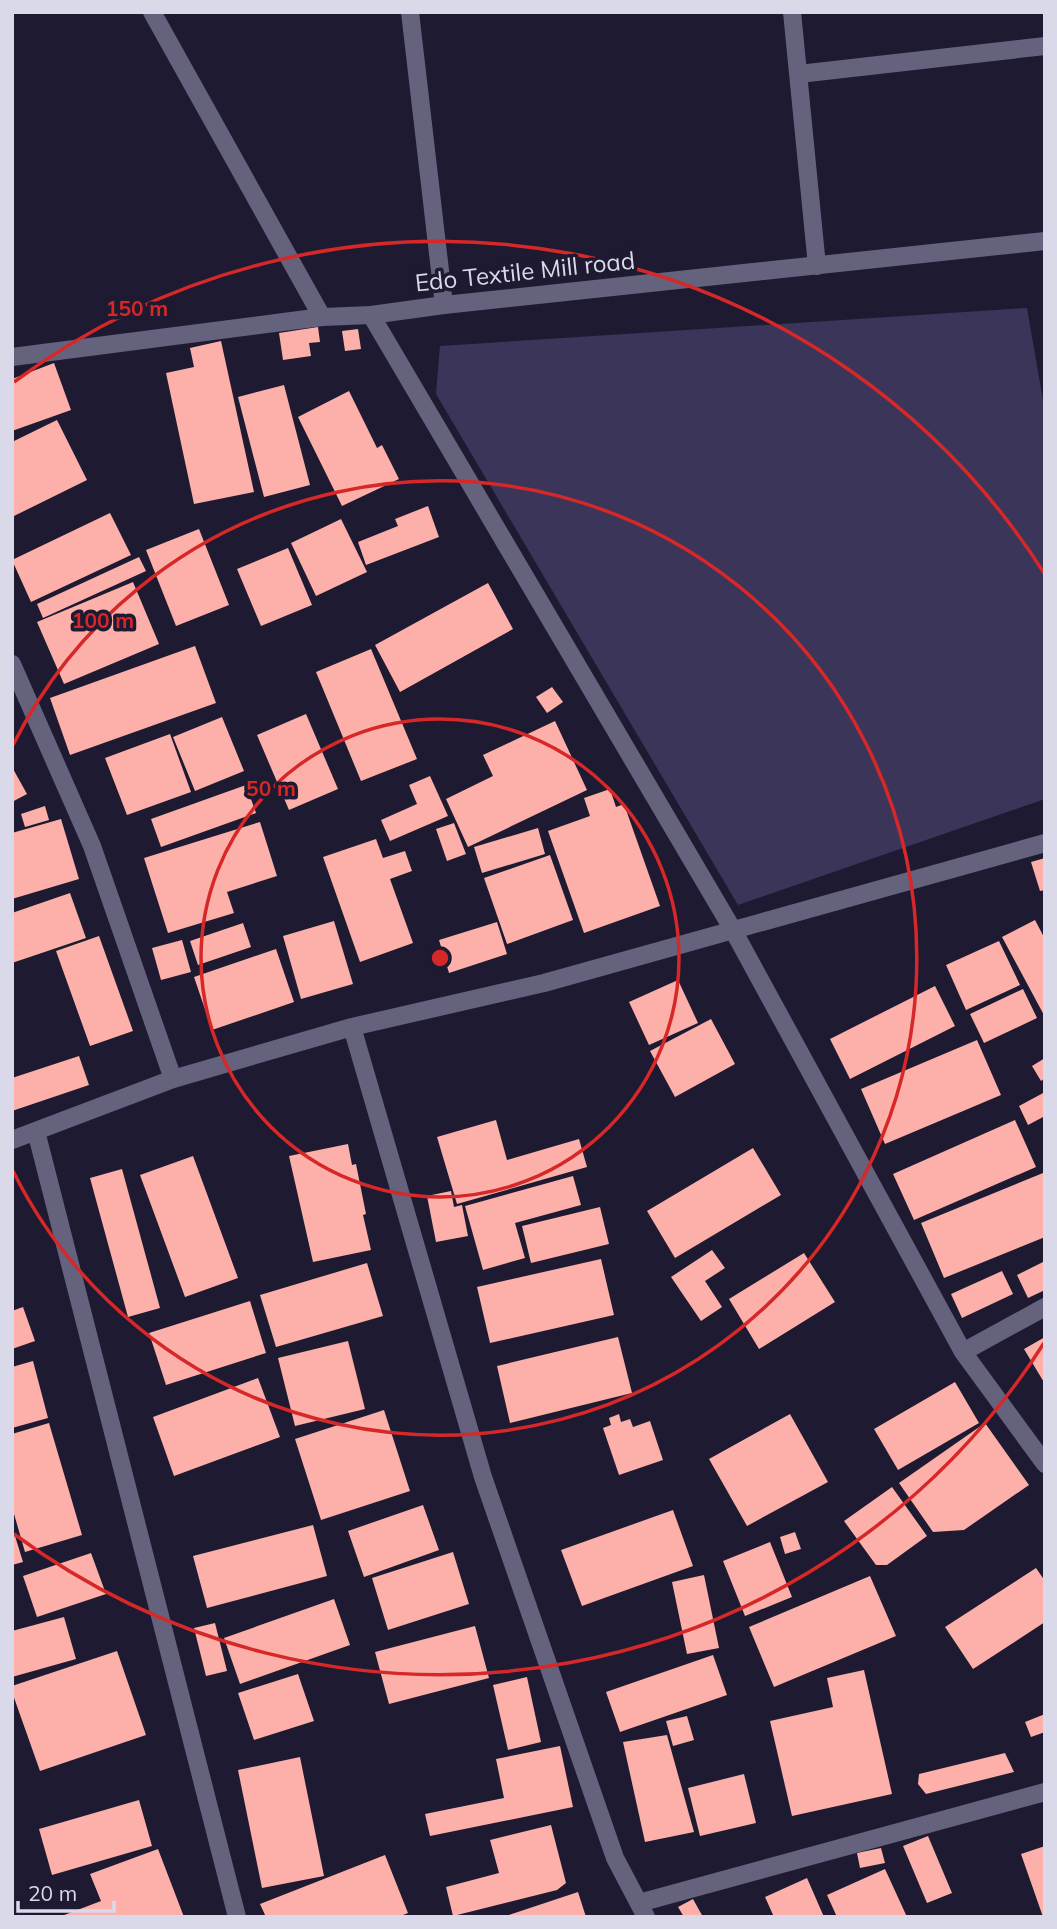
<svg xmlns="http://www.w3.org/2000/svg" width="1057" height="1929" viewBox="0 0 1057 1929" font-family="Mulish,sans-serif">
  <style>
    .green { fill: #3b3559 }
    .building { fill: #fcb0a9 }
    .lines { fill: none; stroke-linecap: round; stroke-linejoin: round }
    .street { stroke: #65627d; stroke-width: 18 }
    .secondary { stroke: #65627d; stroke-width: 18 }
    .ring { fill: none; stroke: #d62828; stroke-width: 3.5 }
    .labels { text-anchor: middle; stroke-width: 7; stroke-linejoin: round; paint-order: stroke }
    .street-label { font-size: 24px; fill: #dad9e9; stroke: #1e1a31 }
    .centre { fill: #d62828; stroke: #1e1a31; stroke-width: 3.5 }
    .ring-label { font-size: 21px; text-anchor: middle; font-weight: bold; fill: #d62828; stroke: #1e1a31; stroke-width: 7; stroke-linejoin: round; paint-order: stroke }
  </style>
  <rect width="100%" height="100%" fill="#1e1a31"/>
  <!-- green -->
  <path class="green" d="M1027,308L1045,412V799L738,905L436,394L440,346Z"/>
  <!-- building -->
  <path class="building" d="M318,327L320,342L309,343L311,356L283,360L279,333Z
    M358,329L361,349L345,351L342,331Z
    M221,341L254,492L194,504L166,373L194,367L190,348Z
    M54,363L71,410L12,431V379Z
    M284,385L310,485L264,497L238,397Z
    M349,391L377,448L382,445L399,479L342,506L298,417Z
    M57,420L87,480L12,517V442Z
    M428,506L439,537L366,565L358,542L398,526L395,519Z
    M110,513L131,555L31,602L12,560Z
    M341,519L367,572L316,596L291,543Z
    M199,529L229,605L176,626L146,550Z
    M288,548L312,605L261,626L237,569Z
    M139,557L146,571L43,618L37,604Z
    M133,582L159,644L64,684L37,622Z
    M488,583L513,629L400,692L375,645Z
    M195,646L216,703L70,755L50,698Z
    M371,649L417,759L361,781L316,672Z
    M552,687L563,702L547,713L536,697Z
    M306,714L338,789L289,810L257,735Z
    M222,717L244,771L195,791L173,737Z
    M555,721L587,790L468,847L446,799L493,776L483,755Z
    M170,734L191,792L127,815L105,758Z
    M12,767L27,794L12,802Z
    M430,776L448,816L390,841L381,820L417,804L409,785Z
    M246,785L256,813L161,847L151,819Z
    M610,789L616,807L624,804L660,906L584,933L548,831L590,816L584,798Z
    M45,806L49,820L25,827L21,814Z
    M61,819L79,879L12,899V833Z
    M260,822L277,876L227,892L234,913L168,933L144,858Z
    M454,823L466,854L447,861L436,829Z
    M538,828L545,854L482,873L474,847Z
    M376,839L383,858L405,851L412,871L390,879L413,943L360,962L323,857Z
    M550,855L573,920L507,944L484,878Z
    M1045,858V890L1040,891L1031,862Z
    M70,893L86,938L12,963V913Z
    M1035,920L1045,939V1017L1002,937Z
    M334,921L353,984L301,999L283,936Z
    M497,922L507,954L449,973L439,940Z
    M243,923L251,947L198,965L190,941Z
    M99,936L133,1031L90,1046L56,951Z
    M182,940L191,972L161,980L152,948Z
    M999,941L1020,985L966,1010L946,965Z
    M276,949L294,1002L212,1030L194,977Z
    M678,980L698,1023L649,1045L629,1002Z
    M935,986L955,1026L850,1079L830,1039Z
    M1023,989L1037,1018L984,1043L970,1014Z
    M711,1019L735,1064L675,1097L650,1051Z
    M977,1040L1001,1095L885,1144L861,1089Z
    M79,1056L89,1085L12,1111V1078Z
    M1045,1058V1078L1041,1081L1032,1066Z
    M1045,1092V1116L1028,1125L1019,1106Z
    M496,1120L507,1160L579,1139L587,1167L457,1204L437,1137Z
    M1015,1120L1036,1167L914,1220L893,1174Z
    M348,1144L352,1165L356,1164L366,1214L363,1215L371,1250L313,1262L289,1156Z
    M753,1148L781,1195L675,1258L647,1211Z
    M193,1156L238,1278L185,1297L140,1175Z
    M122,1169L160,1308L128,1317L90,1178Z
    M1043,1173L1045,1178V1237L944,1278L921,1223Z
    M573,1176L581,1205L515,1223L525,1258L483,1270L465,1206Z
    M451,1191L454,1207L462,1205L468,1236L436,1242L427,1196Z
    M600,1207L609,1244L531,1263L522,1226Z
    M712,1250L725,1268L705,1281L722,1307L701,1321L671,1277Z
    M804,1253L835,1302L759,1349L729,1299Z
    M601,1259L614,1315L490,1343L477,1287Z
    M1045,1261V1290L1028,1298L1017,1275Z
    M367,1263L383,1316L276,1347L260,1295Z
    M1002,1271L1013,1294L962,1318L951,1294Z
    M250,1301L266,1353L166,1385L149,1333Z
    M23,1307L35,1341L12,1349V1311Z
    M618,1337L632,1393L510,1423L497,1366Z
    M1045,1337V1384L1024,1349Z
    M348,1341L365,1409L295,1426L278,1358Z
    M33,1361L48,1418L12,1428V1367Z
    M258,1378L280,1437L174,1476L153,1417Z
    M955,1382L979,1423L898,1470L874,1429Z
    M384,1410L410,1491L321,1520L295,1439Z
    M619,1414L621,1422L630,1419L633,1427L650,1421L663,1460L619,1475L603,1428L611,1425L609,1418Z
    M790,1414L828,1482L747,1526L709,1459Z
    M49,1423L82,1535L25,1552L12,1507V1434Z
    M985,1423L1029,1485L964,1530L933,1532L899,1483Z
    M892,1487L927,1536L887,1565H876L844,1521Z
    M423,1505L439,1550L364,1577L348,1531Z
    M673,1510L693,1566L582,1606L561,1550Z
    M313,1525L327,1576L207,1608L193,1556Z
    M12,1526L23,1562L12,1565Z
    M795,1532L801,1549L785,1554L780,1537Z
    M770,1542L792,1597L745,1616L723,1561Z
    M453,1552L469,1604L388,1630L372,1578Z
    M91,1553L106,1594L37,1617L23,1576Z
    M1036,1568L1045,1581V1622L973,1669L945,1627Z
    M704,1575L719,1648L687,1654L672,1582Z
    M870,1576L896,1636L774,1687L749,1627Z
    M334,1599L350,1645L240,1684L224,1638Z
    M64,1617L76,1659L12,1677V1631Z
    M215,1623L227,1671L206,1676L194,1628Z
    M475,1626L489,1678L389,1704L375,1652Z
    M117,1651L146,1735L40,1771L12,1692V1686Z
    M713,1655L727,1695L620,1732L606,1692Z
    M864,1670L892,1794L792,1816L770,1721L833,1707L827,1678Z
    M298,1674L314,1721L254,1740L238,1693Z
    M527,1677L541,1742L508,1750L493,1685Z
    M1045,1714V1732L1031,1737L1025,1722Z
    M687,1716L694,1740L673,1746L666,1721Z
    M667,1735L694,1832L645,1842L623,1742Z
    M560,1746L573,1807L430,1836L425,1814L504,1798L496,1759Z
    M1005,1753L1014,1772L926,1794L918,1784L919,1774Z
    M300,1757L324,1876L262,1888L238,1770Z
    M744,1774L756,1823L700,1836L688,1788Z
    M139,1800L152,1846L52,1875L39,1829Z
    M551,1825L566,1883L557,1890L453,1916L446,1887L499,1873L490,1840Z
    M928,1836L952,1893L927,1903L903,1846Z
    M1045,1846V1917H1043L1021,1854Z
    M881,1848L885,1863L860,1868L857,1853Z
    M158,1849L184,1917H59L101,1901L90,1874Z
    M385,1855L408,1913L398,1917H266L260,1904Z
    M885,1869L907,1917H837L827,1895Z
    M807,1878L824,1917H774L765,1897Z
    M578,1892L586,1917H506V1916Z
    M693,1899L703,1917H684L678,1907Z"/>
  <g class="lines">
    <!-- street -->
    <path class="street" d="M152,12L322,317
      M410,12L444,305
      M792,12L817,266
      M799,74L1045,46
      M371,315L733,930L963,1352L1045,1464
      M12,664L92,846L173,1079
      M352,1027L483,1477L615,1858L646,1917
      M36,1131L237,1917
      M12,1140L173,1079L352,1027L544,983L1045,843
      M963,1352L1045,1307
      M639,1903L1045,1792"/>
    <!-- secondary -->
    <path class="secondary" d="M12,357L322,317L371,315L444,305L1045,241"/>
  </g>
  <!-- distance rings -->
  <g class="ring">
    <circle cx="440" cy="958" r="239"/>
    <path d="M13 745A477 477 0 1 1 13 1171"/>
    <path d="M1044 1343A716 716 0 0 1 14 1534M14 382A716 716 0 0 1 1044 573"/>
  </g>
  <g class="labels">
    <!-- street labels -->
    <g class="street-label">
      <text transform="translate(525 272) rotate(-6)" y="8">Edo Textile Mill road</text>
    </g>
  </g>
  <circle cx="440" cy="958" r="10" class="centre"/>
  <g class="ring-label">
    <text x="137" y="316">150 m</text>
    <text x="103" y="628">100 m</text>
    <text x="271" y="796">50 m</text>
  </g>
  <!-- border -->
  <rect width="1057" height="1929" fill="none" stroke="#dad9e9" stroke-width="28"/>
  <!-- scale -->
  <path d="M18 1901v10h96v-10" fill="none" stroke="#dad9e9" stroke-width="3.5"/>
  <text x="28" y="1901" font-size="21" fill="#dad9e9" stroke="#1e1a31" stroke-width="5" paint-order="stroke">20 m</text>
</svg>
